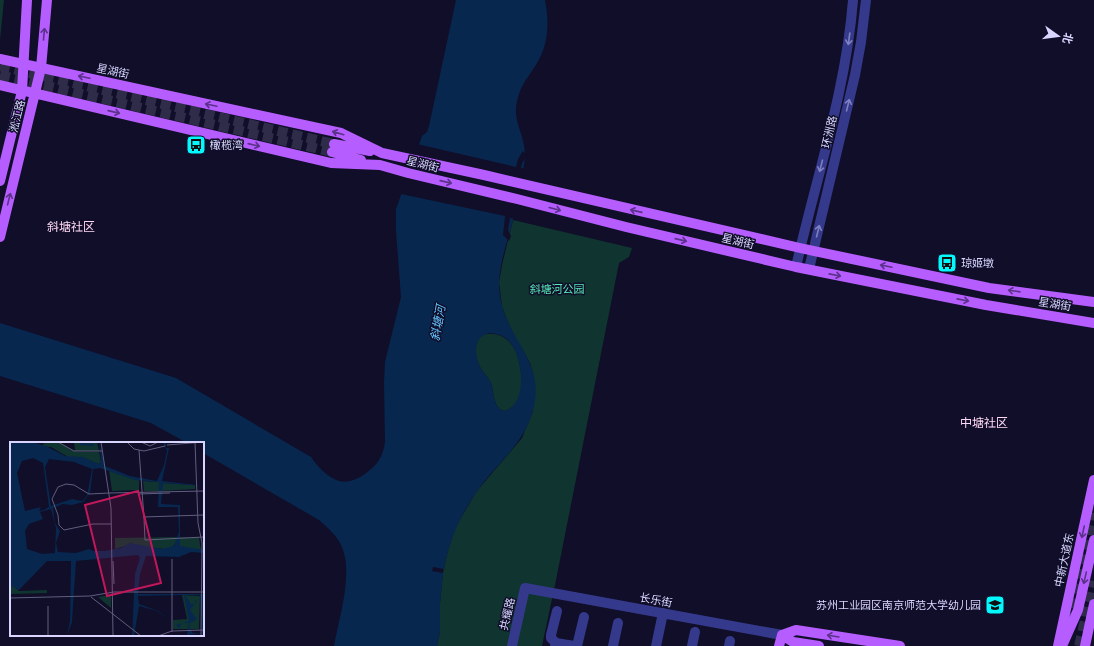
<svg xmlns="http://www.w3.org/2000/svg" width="1094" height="646" viewBox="0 0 1094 646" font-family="Mulish,'Noto Sans SC',sans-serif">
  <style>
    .green { fill: #103430 }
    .water { fill: #08274e; fill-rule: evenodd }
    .pier { fill: #100e29 }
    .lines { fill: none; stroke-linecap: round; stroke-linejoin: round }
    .major-tunnel { stroke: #2e2c49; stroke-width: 10; stroke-dasharray: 10 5; stroke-linecap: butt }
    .minor { stroke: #35398c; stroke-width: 10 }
    .major { stroke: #b65dff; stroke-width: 10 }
    .oneway { stroke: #5b3289 }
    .oneway2 { stroke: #7e80c0 }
    .labels { text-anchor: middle; stroke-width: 3; stroke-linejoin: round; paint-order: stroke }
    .street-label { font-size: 11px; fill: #d8d6ff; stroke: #100e29 }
    .poi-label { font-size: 11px; fill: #d8d6ff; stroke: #100e29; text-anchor: start }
    .park-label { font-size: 11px; fill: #58eab9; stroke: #100e29 }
    .neighbourhood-label { font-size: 12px; fill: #ffd8f4; stroke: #100e29 }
    .water-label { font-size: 12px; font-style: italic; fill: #64c4ff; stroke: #100e29 }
    .inset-river { fill: none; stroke: #08274e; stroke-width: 2 }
    .inset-road { fill: none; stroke: #605e7f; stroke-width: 1 }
    .view { fill: #c2185b; fill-opacity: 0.15; stroke: #c2185b; stroke-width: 2 }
    .inset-edge { fill: none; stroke: #d8d6ff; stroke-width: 2 }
  </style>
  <rect width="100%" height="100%" fill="#100e29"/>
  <!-- green -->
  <path class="green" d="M0,0H4L0,40Z
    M513,220L632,248L629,257L619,263L556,580L542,646H437L440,631V603L443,573L447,554L455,528L476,492L522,438L533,411L534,377L530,363L522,348L516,352C523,370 527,404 505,411C493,410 494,391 491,383C488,377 483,373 480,367C473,354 473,331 493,334C504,335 510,341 515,350L510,327L502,307L499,282L502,265Z"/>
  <!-- water -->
  <path class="water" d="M456,0H545C549,21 549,44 537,63C529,77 521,83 517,101C512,121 525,135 525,155C525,164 522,173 521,182C518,197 515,213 511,228C506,245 500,263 499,282C499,293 501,305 505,315C519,349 544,370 533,410C526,438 505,457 487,478C465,505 450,535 444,569L433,567L432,571L443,573L440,603V631L437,646H334C339,617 355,570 340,543C335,534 327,527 319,520L203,453V443H187L151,423L0,376V323L176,378L311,457C318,467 327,477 339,481C353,485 372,471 379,460C383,454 384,448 385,442L384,382L385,362L401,297L396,231V209L422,136L427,132L429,126ZM491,333C497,334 503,335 508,340C523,354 529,403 505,411C493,410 494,391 491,383C488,377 483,373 480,367C474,355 473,334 491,333Z"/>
  <!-- pier -->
  <path class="pier" d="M417,144L516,167L518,159L523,151L527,156L522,163L521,168L525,169L515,219L510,218L508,230L511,236L509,241L503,235L505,216L401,194L405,178Z"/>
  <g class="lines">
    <!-- major-tunnel -->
    <path class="major-tunnel" d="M0,66L334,144
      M0,75L332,152
      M1070,623L1094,513
      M1079,646L1094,581"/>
    <!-- minor -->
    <path class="minor" d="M796,267C816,178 846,91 853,0
      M809,269L855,75L861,42L866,0
      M556,643L551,638V635L557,611
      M512,646L525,588L782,635
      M555,646L556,643L574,646
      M577,646L584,617
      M613,646L618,623
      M656,646L663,613
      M692,646L695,632
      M729,646L730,641"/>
    <!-- major -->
    <path class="major" d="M0,59L341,133L382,153L484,175L800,248L989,288L1094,302
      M0,85L331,163L380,165L408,173L517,199L626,227L796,267L986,305L1094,323
      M334,144L370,151
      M332,152L361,160
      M0,181L22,91L27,0
      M0,237L41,68L47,0
      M782,635L796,630L900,646
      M782,635L793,642L819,646
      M779,646L782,635
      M1058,646L1094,480
      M1062,646L1078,610L1094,540
      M1085,646L1094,604"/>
  </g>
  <!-- one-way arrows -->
  <defs><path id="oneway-shaft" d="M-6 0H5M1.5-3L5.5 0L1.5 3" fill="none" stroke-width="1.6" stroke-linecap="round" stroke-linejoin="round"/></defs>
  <g class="oneway">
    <use href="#oneway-shaft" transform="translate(44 34) rotate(-85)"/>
    <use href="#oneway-shaft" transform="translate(84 77) rotate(-168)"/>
    <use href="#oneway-shaft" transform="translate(211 105) rotate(-168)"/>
    <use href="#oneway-shaft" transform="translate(114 112) rotate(13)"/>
    <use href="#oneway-shaft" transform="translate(338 133) rotate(-164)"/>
    <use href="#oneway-shaft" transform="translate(254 145) rotate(13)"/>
    <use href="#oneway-shaft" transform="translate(446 182) rotate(13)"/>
    <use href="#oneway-shaft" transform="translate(9 199) rotate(-76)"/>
    <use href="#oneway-shaft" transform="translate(555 209) rotate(15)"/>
    <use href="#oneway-shaft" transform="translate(636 211) rotate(-167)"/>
    <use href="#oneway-shaft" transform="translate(681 240) rotate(13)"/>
    <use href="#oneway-shaft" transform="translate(886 266) rotate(-168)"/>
    <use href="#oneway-shaft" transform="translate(835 275) rotate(11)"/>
    <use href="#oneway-shaft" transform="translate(1014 291) rotate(-172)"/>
    <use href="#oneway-shaft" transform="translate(963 300) rotate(11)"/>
    <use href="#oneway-shaft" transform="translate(1083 532) rotate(102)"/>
    <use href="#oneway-shaft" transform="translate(1085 578) rotate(103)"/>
    <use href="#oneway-shaft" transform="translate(833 636) rotate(-171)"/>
  </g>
  <g class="oneway2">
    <use href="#oneway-shaft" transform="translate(849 39) rotate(98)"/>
    <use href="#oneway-shaft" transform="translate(848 105) rotate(-76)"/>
    <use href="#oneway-shaft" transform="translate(821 166) rotate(104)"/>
    <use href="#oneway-shaft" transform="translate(818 231) rotate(-76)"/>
  </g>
  <!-- icons -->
  <defs>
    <g id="bus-square" transform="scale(1)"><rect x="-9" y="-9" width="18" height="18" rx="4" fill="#02faff" stroke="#100e29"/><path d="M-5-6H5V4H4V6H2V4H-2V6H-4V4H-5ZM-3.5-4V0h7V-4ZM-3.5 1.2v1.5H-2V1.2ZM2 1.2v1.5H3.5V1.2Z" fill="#111"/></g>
    <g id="school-square" transform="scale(1)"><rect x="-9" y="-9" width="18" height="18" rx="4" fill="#02faff" stroke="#100e29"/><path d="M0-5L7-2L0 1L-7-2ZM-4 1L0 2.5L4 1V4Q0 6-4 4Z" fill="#111"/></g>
  </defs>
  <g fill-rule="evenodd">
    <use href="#bus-square" x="196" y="145"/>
    <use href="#bus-square" x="947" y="263"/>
    <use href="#school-square" x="995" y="605"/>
  </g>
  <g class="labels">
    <!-- street labels -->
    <g class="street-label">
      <text transform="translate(113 71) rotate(12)" y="4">星湖街</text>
      <text transform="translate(17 116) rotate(-76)" y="4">淞江路</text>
      <text transform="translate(829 132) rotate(-77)" y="4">环洲路</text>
      <text transform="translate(423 164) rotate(14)" y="4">星湖街</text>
      <text transform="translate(738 241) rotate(13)" y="4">星湖街</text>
      <text transform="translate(1055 304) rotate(9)" y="4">星湖街</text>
      <text transform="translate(1064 560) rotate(-78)" y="4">中新大道东</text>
      <text transform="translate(656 600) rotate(10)" y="4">长乐街</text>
      <text transform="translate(507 614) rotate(-77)" y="4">共耀路</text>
    </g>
    <!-- poi labels -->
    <g class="poi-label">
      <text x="210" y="149">橄榄湾</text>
      <text x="961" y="267">琼姬墩</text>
      <text x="981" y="609" text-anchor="end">苏州工业园区南京师范大学幼儿园</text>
    </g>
    <!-- park labels -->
    <g class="park-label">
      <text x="557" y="293">斜塘河公园</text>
    </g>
    <!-- neighbourhood labels -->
    <g class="neighbourhood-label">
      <text x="71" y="231">斜塘社区</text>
      <text x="984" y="427">中塘社区</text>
    </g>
    <!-- water labels -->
    <g class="water-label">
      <text transform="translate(438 323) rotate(-80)" y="4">斜塘河</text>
    </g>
  </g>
  <!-- overview -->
  <g transform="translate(10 442)">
    <rect width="194" height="194" fill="#100e29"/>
    <path d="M35,0H47L66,10H89L91,20L88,22L72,15H58L41,5H31ZM64,0H87L89,9H65ZM99,28L129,38V48L102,49ZM133,39L149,40V49H134ZM153,41L185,43V47L151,49ZM167,95L189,96L191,108L171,105L166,100L162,106L156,107L132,105L120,101L116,104L121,103L117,107L115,104L105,107V96ZM0,143L4,144L9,149L37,148V151L0,152ZM101,153V166L88,155L100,153ZM172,153L190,154L189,187H163V178L177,177Z" fill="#103430"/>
    <path d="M0,0H22L36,4L55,14L73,15L88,22L91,19L89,0L95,24L120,34L147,39L154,23L157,9L153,0H156V6H159L152,39L194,44L153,41L151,62L170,63V104L194,108V111L181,110L169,115L136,114L130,132L128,152H194L193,194L192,191L177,193L179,181H172L169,186L166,183L179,179L174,153L128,154L129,162L148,169L161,179L147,169L129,164L124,194H122L125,132L130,116L128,113L66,119L62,180L57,194L60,179L61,119H37L9,148L0,143ZM23,16L33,21L39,65L34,68L29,69L31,65L15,69L7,31L12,19ZM39,17L64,20L82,27L77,54L72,59L62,57L41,64L35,25ZM90,26L125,38L149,40L148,65H168L169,90L164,104L152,107L120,101L111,106L95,109H83L79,107L66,111L48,110L46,101L50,89L45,81L43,66L53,62L62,63L73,60L80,51L83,27ZM41,67L46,86L45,111L32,112L17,107L15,89L19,82L33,77L30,70ZM175,153H190L192,191H183L180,187V181L187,177L180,168L187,159L185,158V162H181Z" fill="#08274e" fill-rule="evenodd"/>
    <path class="inset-river" d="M70,2L84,3"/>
    <path class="inset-road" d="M48,0L64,9H93M91,0L101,66L103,194M117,0L124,7L134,9L155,4M131,0L140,4L148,0M185,0L188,81L192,101L191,194M157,3L194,0M129,8L134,76M99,51L79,52L64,43L56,42L48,45L42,57L48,73L49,83L54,88L83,82H101M99,51L194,49M128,52L160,51M133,75L194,73M134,76L135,98L194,95M103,119L104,142M81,155L131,194M0,156L80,154L104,150H194M38,164V194M162,190V117M148,194L162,189L194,188"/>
    <path class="view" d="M128,49L151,141L97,154L75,63Z"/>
    <rect width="194" height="194" class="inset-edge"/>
  </g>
  <!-- north arrow -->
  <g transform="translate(1058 36) rotate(104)" stroke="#100e29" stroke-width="3" paint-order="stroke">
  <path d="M0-3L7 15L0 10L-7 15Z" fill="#d8d6ff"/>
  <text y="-6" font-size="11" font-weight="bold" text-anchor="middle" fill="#d8d6ff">北</text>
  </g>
</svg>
